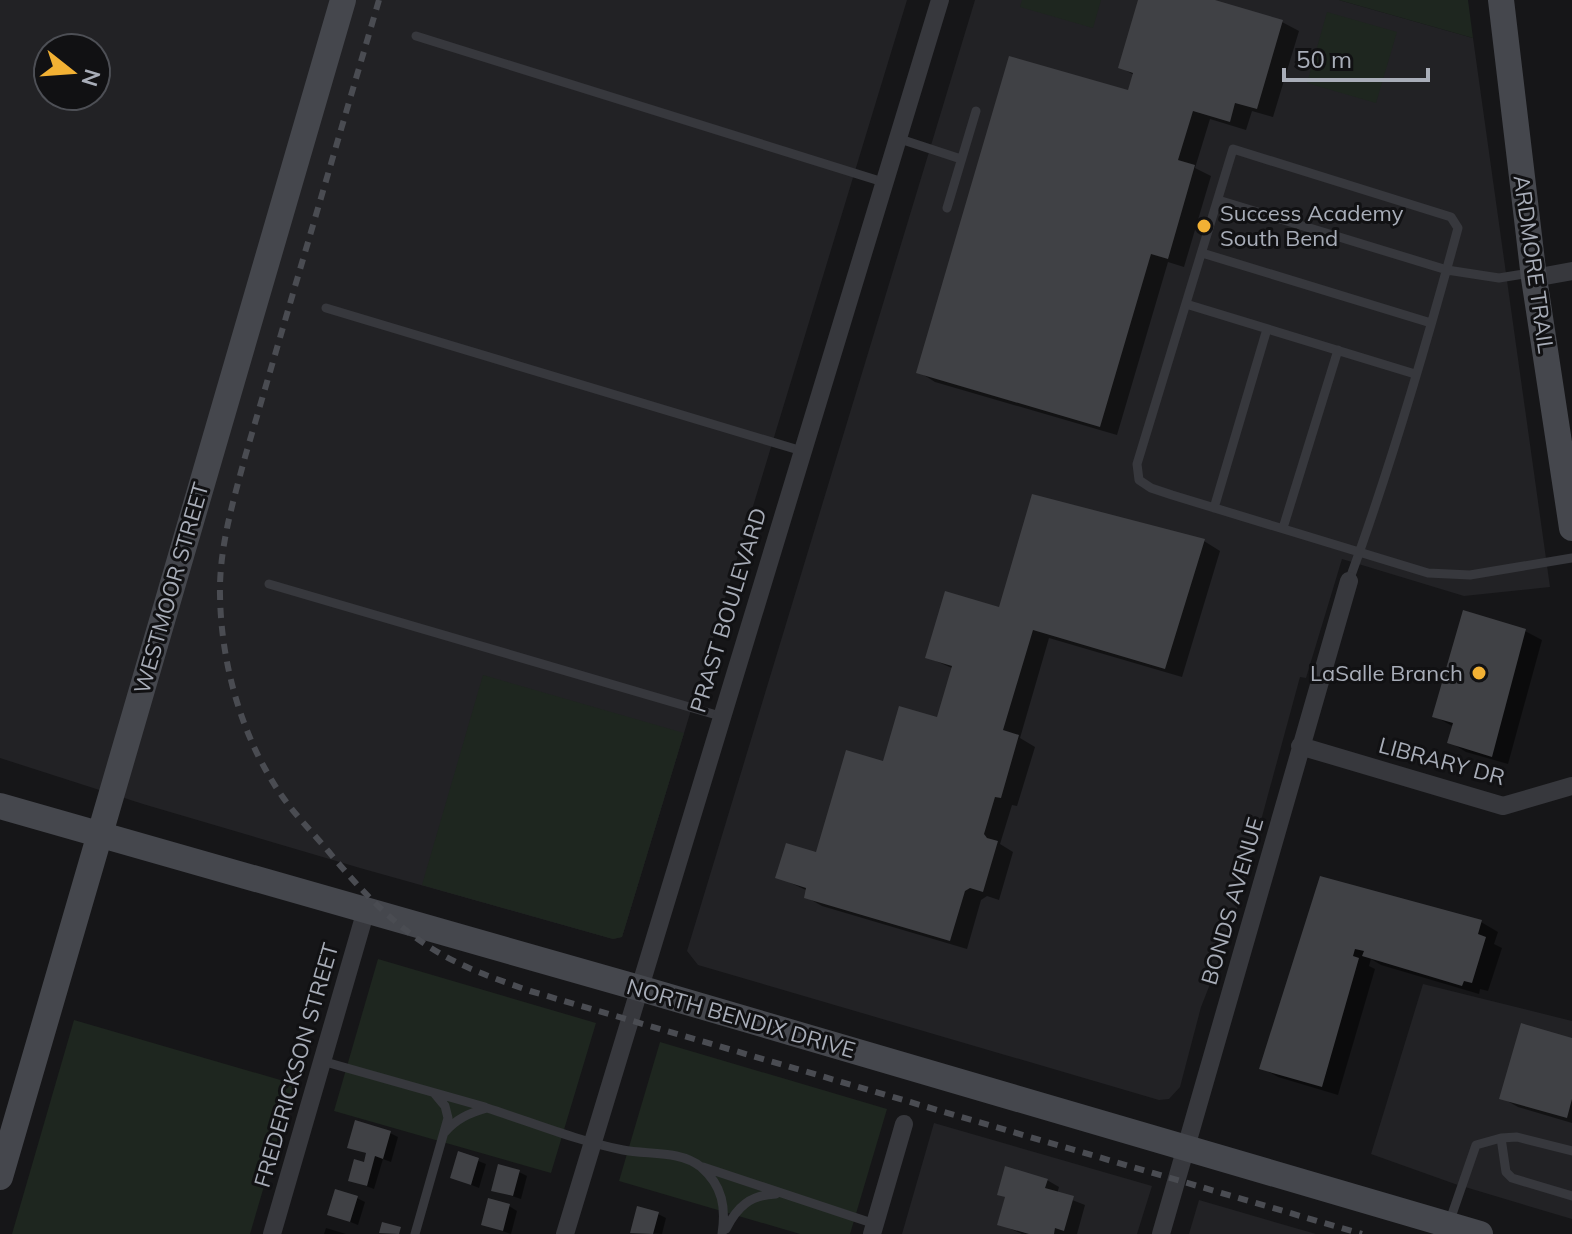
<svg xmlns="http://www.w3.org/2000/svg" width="1572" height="1234" viewBox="0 0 1572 1234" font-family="Mulish,sans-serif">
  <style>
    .built { fill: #222225; fill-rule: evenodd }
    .green { fill: #1e261f }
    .shadow { fill: #0007 }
    .building { fill: #404145 }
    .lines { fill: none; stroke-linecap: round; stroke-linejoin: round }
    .lane { stroke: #37383d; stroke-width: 9 }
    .street { stroke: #37383d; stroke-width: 18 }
    .secondary { stroke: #45474d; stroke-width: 26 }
    .rail { stroke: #4a4c52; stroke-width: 6; stroke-dasharray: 10 8; stroke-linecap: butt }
    .poi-dot { fill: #f2b134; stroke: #111113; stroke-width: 3 }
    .labels { text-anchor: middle; stroke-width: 6; stroke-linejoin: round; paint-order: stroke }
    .poi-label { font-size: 22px; fill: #a8adb8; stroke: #111113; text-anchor: start }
    .street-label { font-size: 22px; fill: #a8adb8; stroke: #111113 }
  </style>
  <rect width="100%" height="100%" fill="#161618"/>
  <!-- built -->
  <path class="built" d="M0,0H907L622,937L613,939L360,868L143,804L0,758ZM48,48H96V96H48Z
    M975,0H1339L1473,38L1550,587L1464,596L1342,559L1306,678L1300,677L1231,931L1201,1007L1180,1087L1169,1099L1159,1100L698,965L687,951Z
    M1423,984L1572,1021V1219L1455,1184L1371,1154Z
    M934,1123L1152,1186L1137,1234H902Z
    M1199,1200L1316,1234H1189Z"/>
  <!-- green -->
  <path class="green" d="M1022,0H1101L1093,28L1020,7Z
    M1339,0H1468L1473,38Z
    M1327,12L1397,32L1376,103L1307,83Z
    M483,675L684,733L622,937L613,939L422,885Z
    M378,959L596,1023L551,1173L334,1111Z
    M74,1020L294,1084L250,1234H12Z
    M660,1042L887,1109L850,1234H800L619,1181Z"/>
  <!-- shadow -->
  <path class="shadow" d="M1140,0H1208L1282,22L1299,31L1273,117L1252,111L1246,130L1210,119L1195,168L1211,176L1184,267L1168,262L1117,435L935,382L919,372L1129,93L1134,75L1120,67Z
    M1204,541L1220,551L1182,677L1049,638L1020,738L1035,747L1017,806L1012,805L1000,844L1013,852L999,900L987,896L981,900L967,949L822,906L806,897L808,891L778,877L817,854L885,764L938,720L954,669L927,657L1000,609Z
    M1525,631L1542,640L1508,764L1466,752L1450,742L1454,727L1434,716Z
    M1321,879L1481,922L1498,932L1494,944L1502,948L1488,991L1480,989L1479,994L1381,965L1371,959L1369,966L1375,969L1338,1095L1278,1077L1262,1068Z
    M1572,1040V1123L1518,1107L1502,1098Z
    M390,1133L398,1137L391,1162L383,1159L374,1189L350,1180L365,1164L368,1154L350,1147Z
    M460,1154L486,1164L479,1188L452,1177Z
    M519,1172L527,1176L521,1199L493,1190Z
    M1047,1180L1059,1187L1057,1194L1085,1205L1077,1234H1022L1000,1224L1007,1198L999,1194Z
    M357,1198L365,1202L358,1225L330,1214Z
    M509,1206L517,1211L511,1234L483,1224Z
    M658,1214L666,1218L662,1234L632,1232Z
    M326,1228L346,1234H324Z"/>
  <!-- building -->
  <path class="building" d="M1138,0H1215L1283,20L1257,109L1235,103L1230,122L1193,111L1178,160L1195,165L1168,259L1151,254L1100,427L916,373L1009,56L1128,90L1133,73L1118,68Z
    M1032,494L1205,539L1165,669L1033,630L1003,730L1019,735L1001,798L995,797L984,834L987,838L998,841L983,892L970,888L965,891L950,941L804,898L806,888L775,878L786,843L816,852L846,750L883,761L899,706L937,717L952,666L925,658L945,591L999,607Z
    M1463,610L1526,629L1492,757L1447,743L1453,723L1432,717Z
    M1320,876L1482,920L1478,934L1486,937L1472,983L1464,981L1462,986L1362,956L1364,951L1355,949L1353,956L1359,958L1322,1087L1259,1069Z
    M1521,1023L1572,1038V1099L1567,1118L1499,1099Z
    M355,1120L391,1131L383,1159L375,1156L367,1186L348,1181L354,1159L364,1162L366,1153L347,1148Z
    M458,1151L479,1158L471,1185L450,1178Z
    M498,1164L520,1170L513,1196L491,1191Z
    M1005,1166L1048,1179L1045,1188L1074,1196L1064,1231L1055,1228L1054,1234H1029L997,1225L1005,1197L997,1195Z
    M335,1189L358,1196L350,1222L327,1215Z
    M488,1198L510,1204L503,1231L481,1225Z
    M637,1206L659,1212L653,1234L630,1233Z
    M382,1222L401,1227L399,1234L379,1233Z"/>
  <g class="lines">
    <!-- lane -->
    <path class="lane" d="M416,36L883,182
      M897,138L961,159
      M1218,200L1447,270L1499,278L1530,273
      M947,208L976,111
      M1202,253L1431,323
      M1186,304L1415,374
      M326,308L802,451
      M1214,508L1267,329
      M1283,528L1338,350
      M1349,581C1391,466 1426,346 1458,228L1451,217L1233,149L1137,464L1139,480L1151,488L1172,495L1428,573L1470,575L1572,558
      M269,584L720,716
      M322,1061L485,1107
      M444,1133C456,1119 469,1113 487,1108C531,1122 577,1141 623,1150C648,1155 680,1150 701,1167C723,1186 726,1208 722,1234
      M1572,1151L1517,1137L1501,1138L1506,1172L1512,1178L1572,1196
      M703,1167L875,1224
      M1449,1223L1476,1145L1501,1138
      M726,1229C737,1207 750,1195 776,1194
      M415,1234L448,1118L445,1106L435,1094"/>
    <!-- street -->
    <path class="street" d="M1534,278L1572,271
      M1300,746L1503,806L1572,786
      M272,1234L366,910
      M565,1234L940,0
      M872,1234L904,1124
      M1161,1234L1349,581"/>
    <!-- secondary -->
    <path class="secondary" d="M1501,0L1534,278L1572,528
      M0,806L639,988L1480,1234
      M0,1177L343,0"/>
    <!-- rail -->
    <path class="rail" d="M379,0L245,457C233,502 219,548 220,595C221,664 242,739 282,796C296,816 313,833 329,852C361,891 396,928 441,954C469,970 499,980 530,991L1362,1234"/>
  </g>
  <!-- markers -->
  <g class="poi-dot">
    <circle cx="1204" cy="226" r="8"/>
    <circle cx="1479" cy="673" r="8"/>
  </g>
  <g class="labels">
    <!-- poi labels -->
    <g class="poi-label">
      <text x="1220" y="221">Success Academy<tspan x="1220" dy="25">South Bend</tspan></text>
      <text x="1463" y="681" text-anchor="end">LaSalle Branch</text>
    </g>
    <!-- street labels -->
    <g class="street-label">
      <text transform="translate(1534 264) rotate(82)" y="8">ARDMORE TRAIL</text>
      <text transform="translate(171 588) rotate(-74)" y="8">WESTMOOR STREET</text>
      <text transform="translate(728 610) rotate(-73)" y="8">PRAST BOULEVARD</text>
      <text transform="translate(1442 761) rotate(15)" y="8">LIBRARY DR</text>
      <text transform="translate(1232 901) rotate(-74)" y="8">BONDS AVENUE</text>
      <text transform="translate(741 1018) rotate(16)" y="8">NORTH BENDIX DRIVE</text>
      <text transform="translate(296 1065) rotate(-74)" y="8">FREDERICKSON STREET</text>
    </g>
  </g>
  <!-- north arrow -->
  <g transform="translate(72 72) rotate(107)"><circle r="38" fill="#111113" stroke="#4d4f55" stroke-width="2"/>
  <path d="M0-6L14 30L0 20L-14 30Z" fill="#f2b134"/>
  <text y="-12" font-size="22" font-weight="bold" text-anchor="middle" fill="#a8adb8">N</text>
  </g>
  <!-- scale -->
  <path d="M1284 68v12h144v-12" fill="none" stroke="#a8adb8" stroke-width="4"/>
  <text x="1296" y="68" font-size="24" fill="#a8adb8" stroke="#111113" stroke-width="6" paint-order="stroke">50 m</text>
</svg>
